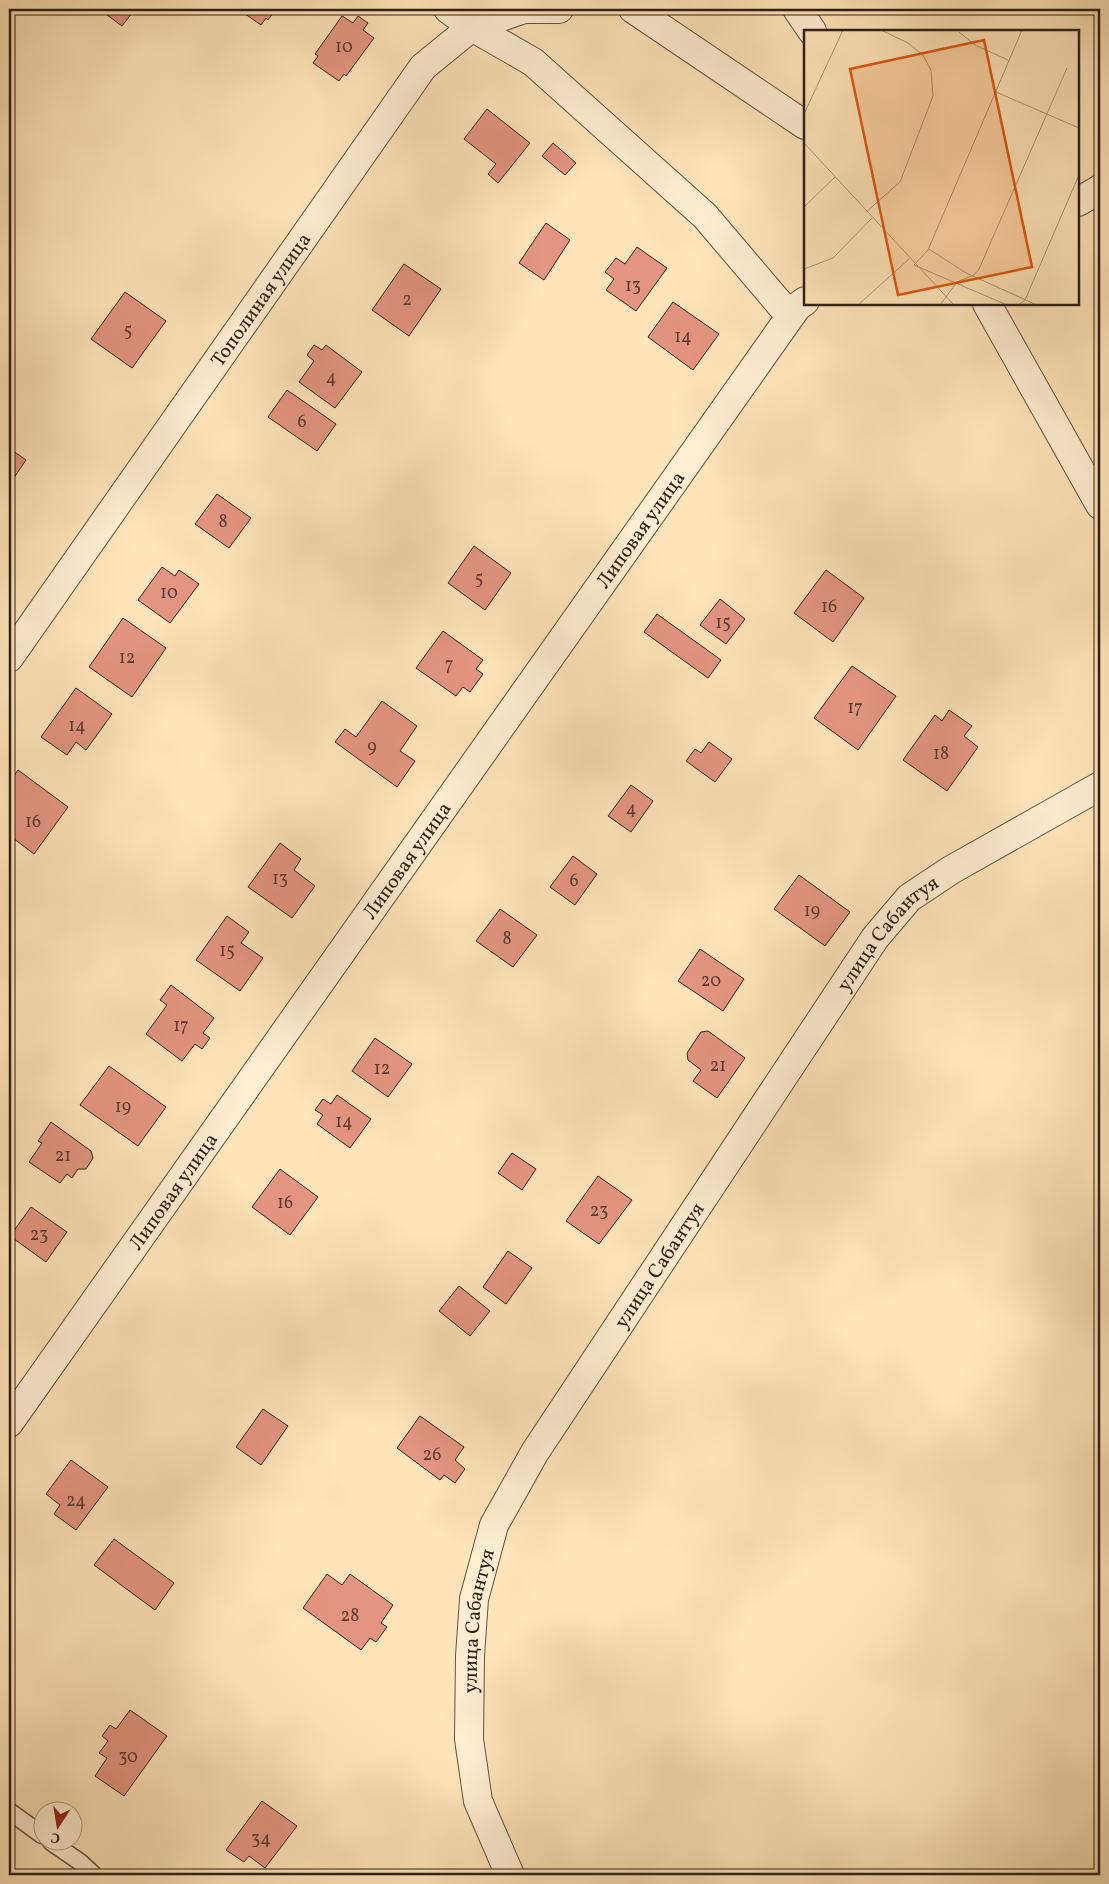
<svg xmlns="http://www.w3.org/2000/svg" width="1109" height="1884" viewBox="0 0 1109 1884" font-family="Vollkorn,serif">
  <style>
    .building { fill: #e49581; stroke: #2d1f17 }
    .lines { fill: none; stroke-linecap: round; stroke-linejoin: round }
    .service-casing { stroke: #625040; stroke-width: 19 }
    .minor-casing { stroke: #625040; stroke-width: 30 }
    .service { stroke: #ffedd2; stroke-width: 16 }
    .minor { stroke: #ffedd2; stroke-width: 28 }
    .labels { text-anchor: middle; stroke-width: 5; stroke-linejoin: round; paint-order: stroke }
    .number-label { font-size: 18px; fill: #5b3c32 }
    .street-label { font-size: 20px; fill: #2d1f17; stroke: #ffedd2 }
    .inset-road { fill: none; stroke: #ab9578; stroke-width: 1 }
    .view { fill: #df560d; fill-opacity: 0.15; stroke: #df560d; stroke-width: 2.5 }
    .inset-edge { fill: none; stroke: #2d1f17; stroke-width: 2.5 }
  </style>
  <rect width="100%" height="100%" fill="#ffe4b9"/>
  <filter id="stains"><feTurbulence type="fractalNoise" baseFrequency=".004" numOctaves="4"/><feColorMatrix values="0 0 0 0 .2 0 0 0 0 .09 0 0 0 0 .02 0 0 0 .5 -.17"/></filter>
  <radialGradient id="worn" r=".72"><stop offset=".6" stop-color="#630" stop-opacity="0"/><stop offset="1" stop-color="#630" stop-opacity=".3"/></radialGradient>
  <!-- building -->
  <path class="building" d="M99,9H135L122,26Z
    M238,9H276L268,20L266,18L261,25Z
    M342,16L353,23L358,16L368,23L363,30L374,38L346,76L344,74L339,81L313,63L318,56L315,54Z
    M487,109L530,143L498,183L488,174L496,164L464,139Z
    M553,143L576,163L565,175L542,156Z
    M546,223L570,240L544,280L519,263Z
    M637,247L667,268L636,311L606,290L614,279L605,272L616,258L625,264Z
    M404,264L441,289L409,336L372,310Z
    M125,292L166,321L132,368L91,339Z
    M673,302L719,334L693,370L648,337Z
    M314,345L322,350L326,345L362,372L335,408L299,382L314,361L307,355Z
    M287,390L336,424L317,451L268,417Z
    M9,448L26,460L9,485Z
    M217,494L251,518L229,548L195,524Z
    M474,546L511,573L485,610L448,583Z
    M162,567L175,576L179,570L199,584L170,623L138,600Z
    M826,570L864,598L833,642L794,613Z
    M720,599L745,619L726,644L700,625Z
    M657,614L721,660L708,678L644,632Z
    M123,618L166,648L132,697L89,667Z
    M443,631L483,660L476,669L483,674L470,692L463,687L456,696L416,668Z
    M852,666L896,696L858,750L814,718Z
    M76,688L112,714L86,750L76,742L67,755L41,737Z
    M382,701L417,726L400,751L415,761L397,787L335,742L345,729L356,737Z
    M949,710L972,726L964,736L978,747L947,791L903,760L935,715L942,721Z
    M709,742L732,759L715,782L686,761L695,749L701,753Z
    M18,770L68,807L34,854L9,835V783Z
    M631,785L653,801L631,832L608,816Z
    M280,843L301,859L294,870L315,886L292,918L248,887Z
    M573,856L597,874L575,905L550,887Z
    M799,875L850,912L825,946L774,909Z
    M500,909L537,935L513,967L476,941Z
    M227,916L249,932L241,943L263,958L240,991L196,960Z
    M700,949L744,979L723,1011L678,981Z
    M171,985L214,1018L203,1033L210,1038L202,1049L195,1044L182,1061L146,1034L167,1005L160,1000Z
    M708,1031L745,1058L717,1098L693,1081L701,1070L688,1060L687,1053L701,1032Z
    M375,1038L412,1064L388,1097L352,1071Z
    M109,1066L166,1107L138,1146L80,1105Z
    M337,1095L371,1119L350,1148L317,1124L323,1115L315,1110L323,1099L331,1104Z
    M51,1122L91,1151L93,1158L86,1169H78L72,1178L67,1174L60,1183L29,1162L42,1143L38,1141Z
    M512,1153L536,1169L522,1190L498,1173Z
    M280,1169L318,1197L290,1235L252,1207Z
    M598,1176L632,1200L599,1244L566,1221Z
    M31,1207L67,1232L46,1262L10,1236Z
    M508,1251L532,1268L506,1304L483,1287Z
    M459,1286L490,1311L470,1336L439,1311Z
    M263,1409L288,1426L261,1465L236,1447Z
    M420,1416L464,1447L455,1460L465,1469L455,1483L444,1475L440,1480L397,1448Z
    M71,1460L108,1487L76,1530L54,1514L60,1505L46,1494Z
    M114,1539L174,1583L155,1610L94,1565Z
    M327,1574L342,1585L350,1574L393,1605L381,1623L387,1627L376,1642L370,1638L361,1650L303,1608Z
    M130,1710L167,1736L124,1796L95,1776L107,1758L99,1753L108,1741L102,1736L110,1725L116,1729Z
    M262,1801L297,1826L265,1868L249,1856L244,1862L226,1850Z"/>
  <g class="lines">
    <!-- service casing -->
    <g class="service-casing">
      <path id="service" d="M9,1811L42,1835
        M51,1842L80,1862L94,1875"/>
    </g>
    <!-- minor casing -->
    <g class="minor-casing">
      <g id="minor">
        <path d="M448,9L472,27L533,62L705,216L790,316"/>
        <path d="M633,9L805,125"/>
        <path d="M797,9L812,31"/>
        <path d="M1078,202L1100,189"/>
        <path d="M987,304L1100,505"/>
        <path id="s1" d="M9,658L423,67L472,27L524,9H559"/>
        <path id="s2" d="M9,1423L797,307L805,301"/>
        <path id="s3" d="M510,1875L478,1801L469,1739L470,1656L474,1599L494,1525L535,1452L875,938L909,898L951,870L1100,786"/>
      </g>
    </g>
    <!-- service -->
    <use href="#service" class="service"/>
    <!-- minor -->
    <use href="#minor" class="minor"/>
  </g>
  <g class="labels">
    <!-- number labels -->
    <g class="number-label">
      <text x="344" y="52">10</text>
      <text x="633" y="291">13</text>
      <text x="407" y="305">2</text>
      <text x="128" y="336">5</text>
      <text x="683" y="342">14</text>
      <text x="331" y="383">4</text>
      <text x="302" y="427">6</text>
      <text x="223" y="527">8</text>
      <text x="479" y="584">5</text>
      <text x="169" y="598">10</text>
      <text x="829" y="612">16</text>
      <text x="723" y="628">15</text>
      <text x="127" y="663">12</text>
      <text x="449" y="670">7</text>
      <text x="855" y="713">17</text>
      <text x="77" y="731">14</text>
      <text x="372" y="752">9</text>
      <text x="941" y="759">18</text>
      <text x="631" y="814">4</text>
      <text x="33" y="827">16</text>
      <text x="280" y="884">13</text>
      <text x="574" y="886">6</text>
      <text x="812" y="916">19</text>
      <text x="507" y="944">8</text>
      <text x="227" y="956">15</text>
      <text x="711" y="986">20</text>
      <text x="181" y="1031">17</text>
      <text x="718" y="1071">21</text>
      <text x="382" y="1074">12</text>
      <text x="123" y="1112">19</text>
      <text x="344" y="1127">14</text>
      <text x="63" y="1161">21</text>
      <text x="285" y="1208">16</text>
      <text x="599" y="1216">23</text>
      <text x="39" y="1240">23</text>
      <text x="432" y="1460">26</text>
      <text x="76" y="1506">24</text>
      <text x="350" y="1621">28</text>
      <text x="128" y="1762">30</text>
      <text x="261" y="1844">34</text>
    </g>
    <!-- street labels -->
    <g class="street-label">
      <text dy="7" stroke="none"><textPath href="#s1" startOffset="438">Тополиная улица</textPath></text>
      <text dy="7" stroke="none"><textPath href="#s2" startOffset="1094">Липовая улица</textPath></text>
      <text dy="7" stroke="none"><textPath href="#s2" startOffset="689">Липовая улица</textPath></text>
      <text dy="7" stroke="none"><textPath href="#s3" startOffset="1072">улица Сабантуя</textPath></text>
      <text dy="7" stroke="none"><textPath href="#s2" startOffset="284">Липовая улица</textPath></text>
      <text dy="7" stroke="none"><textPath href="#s3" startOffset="668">улица Сабантуя</textPath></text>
      <text dy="7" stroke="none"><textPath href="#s3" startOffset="262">улица Сабантуя</textPath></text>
    </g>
  </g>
  <!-- overview -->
  <g transform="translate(804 30)">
    <rect width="275" height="275" fill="#ffe4b9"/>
    <path class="inset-road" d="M155,2L171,15L204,30M192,62L275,98M0,84L39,0M0,113L150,275M0,177L31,147M62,182L96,152L129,66L127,40L119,25L104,13L77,0M125,219L162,243L233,275M0,239L29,228L68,188M54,275L105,229M136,275L153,252L170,245L175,239L263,38M203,275L110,235L124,220L218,0M214,275L221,270L275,145"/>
    <path class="view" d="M180,10L228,237L94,265L46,39Z"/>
    <rect width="275" height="275" class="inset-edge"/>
  </g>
  <!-- margin -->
  <rect width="1109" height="1884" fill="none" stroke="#ffe4b9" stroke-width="30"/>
  <rect x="10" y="10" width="1089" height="1864" fill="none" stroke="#2d1f17" stroke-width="2.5"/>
  <rect x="15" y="15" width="1079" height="1854" fill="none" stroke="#2d1f17"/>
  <!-- north arrow -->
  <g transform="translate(58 1826) rotate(192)"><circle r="24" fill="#ffedd2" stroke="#ab9b87"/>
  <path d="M0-4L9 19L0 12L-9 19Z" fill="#8f2418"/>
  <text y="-8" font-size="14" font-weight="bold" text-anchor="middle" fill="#2d1f17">С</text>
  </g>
  <rect width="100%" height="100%" filter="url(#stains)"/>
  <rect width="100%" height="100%" fill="url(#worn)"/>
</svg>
